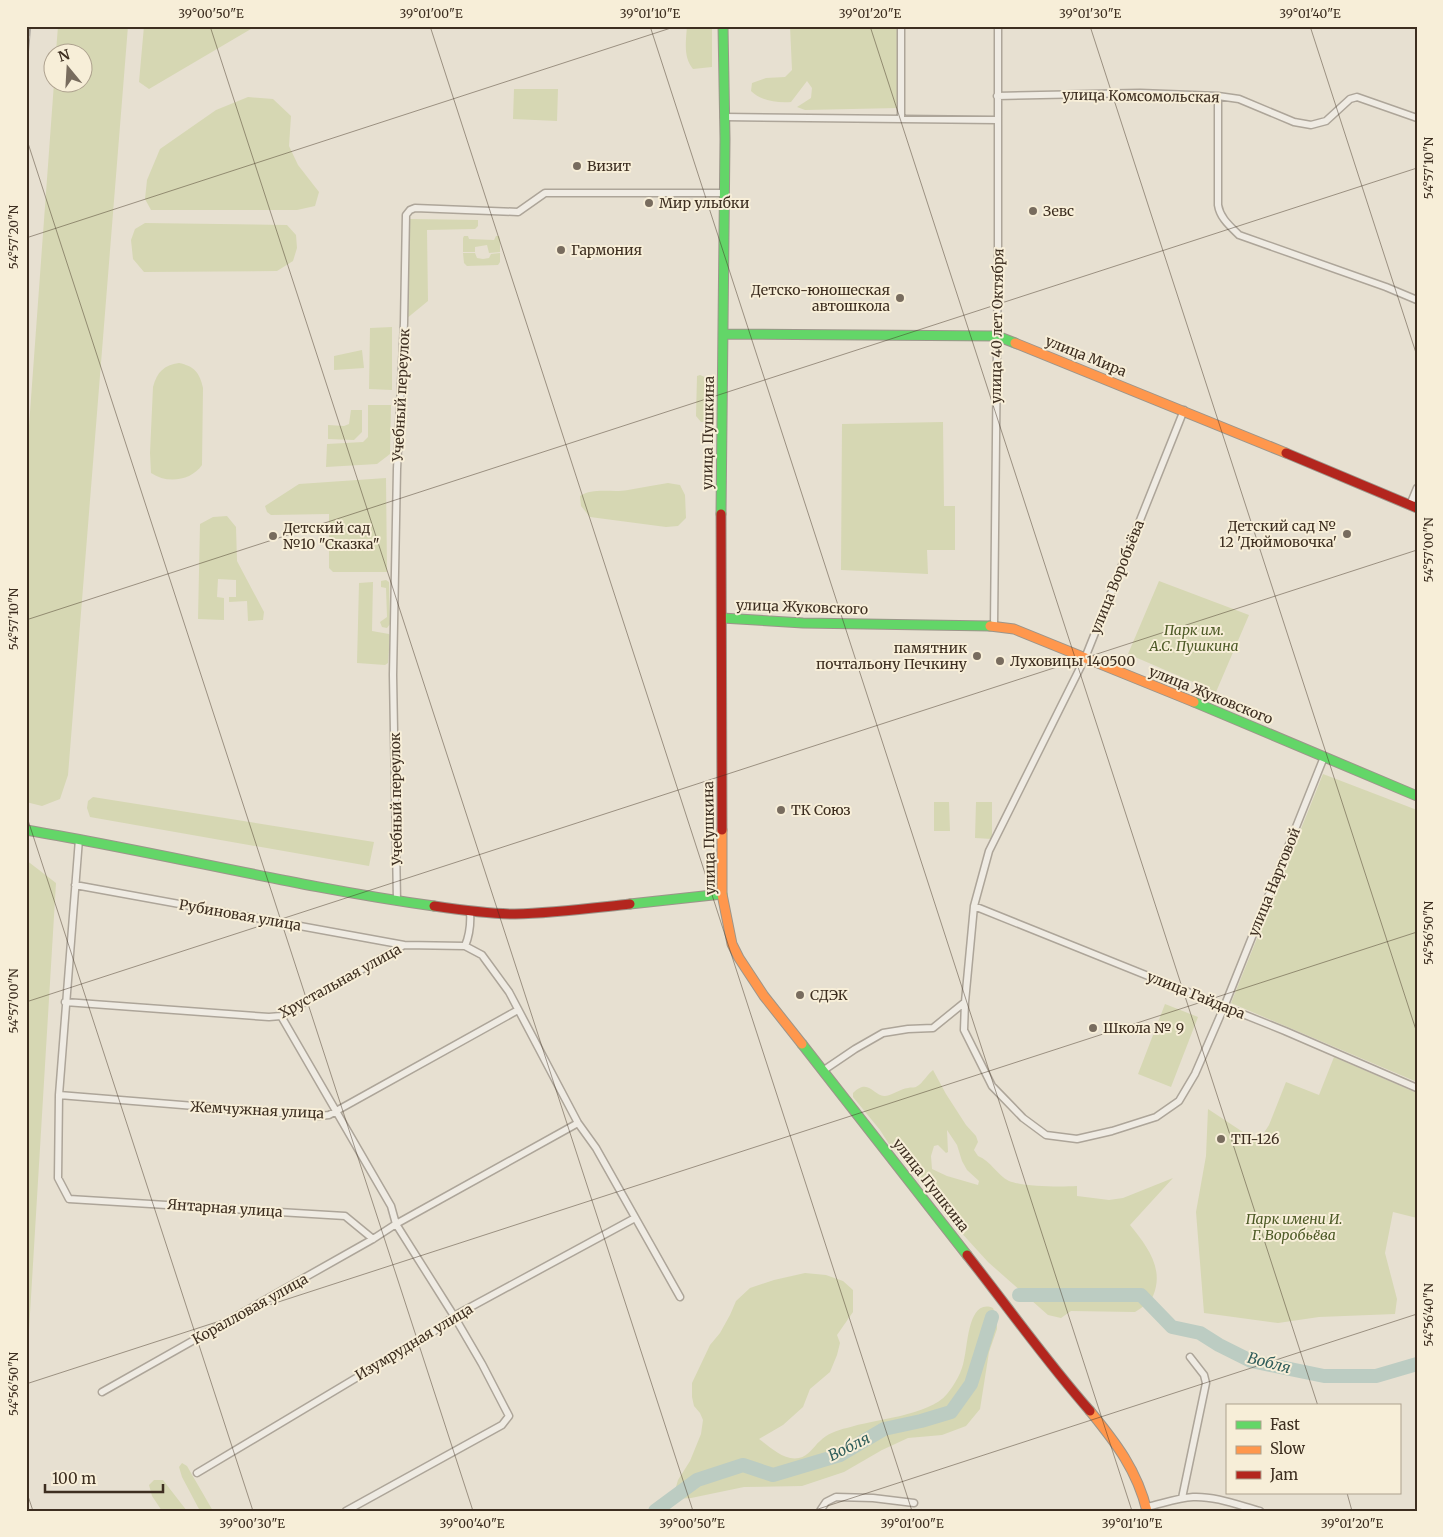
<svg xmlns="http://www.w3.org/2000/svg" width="1443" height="1537" viewBox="0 0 1443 1537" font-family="Merriweather,serif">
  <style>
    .green { fill: #d6d7b3; fill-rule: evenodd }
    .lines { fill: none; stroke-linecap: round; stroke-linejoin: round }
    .river { stroke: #bcccc2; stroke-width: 14 }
    .street-casing { stroke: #ada599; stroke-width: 9 }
    .fast-casing { stroke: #9c958a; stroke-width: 11 }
    .slow-casing { stroke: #9c958a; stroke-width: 11 }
    .jam-casing { stroke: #9c958a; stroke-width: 11 }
    .street { stroke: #efebe3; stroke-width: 6 }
    .fast { stroke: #63d668; stroke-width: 9 }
    .slow { stroke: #ff974d; stroke-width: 9 }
    .jam { stroke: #b3261e; stroke-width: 9 }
    .rail-casing { stroke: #afaaa2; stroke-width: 4.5 }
    .rail { stroke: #f7eed8; stroke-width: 2.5; stroke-dasharray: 8; stroke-linecap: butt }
    .ticks { fill: none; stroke: #3d2e20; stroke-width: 1; stroke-opacity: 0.45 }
    .poi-dot { fill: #786c5e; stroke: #f7eed8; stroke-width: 2 }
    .labels { text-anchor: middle; stroke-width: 4; stroke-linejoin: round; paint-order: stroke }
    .street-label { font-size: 14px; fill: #3d2e20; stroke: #f7eed8 }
    .poi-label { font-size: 14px; fill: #3d2e20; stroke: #f7eed8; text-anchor: start }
    .park-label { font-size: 14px; font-style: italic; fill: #4d5a26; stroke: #f7eed8 }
    .water-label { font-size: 15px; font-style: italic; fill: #2f5d5a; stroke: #f7eed8 }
    .neatline { fill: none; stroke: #3d2e20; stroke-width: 2 }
    .ticks-label { font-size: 12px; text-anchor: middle; fill: #3d2e20 }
  </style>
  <rect width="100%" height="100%" fill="#e7e0d1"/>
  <!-- green -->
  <path class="green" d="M58,26H128L68,775L60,799L42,806L26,802V467L54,83L82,82V52H56Z
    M144,26H256L149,89L139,82Z
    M687,26H712V67L693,69C683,57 686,41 687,26Z
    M790,26H899L898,108L805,110L797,107L811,98L812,88L807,81L791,102C777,103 761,101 751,91L752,83L766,78L785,77L792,70Z
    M514,89H558L557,121L513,119Z
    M248,97L273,99L291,116L289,146L298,165L319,192L315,206L297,210H151L145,199L147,180L160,149L216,110Z
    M410,219L478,220V226L475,229L427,230L428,301L406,319L407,222Z
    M145,223L287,225L296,235L297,248L293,261L277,271L144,272L133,259L131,240L135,229Z
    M464,236H468L469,239L494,240L496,236H499L500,239V252L489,253L487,245L475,247V252H463V238Z
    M463,253H475L477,258L483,259L489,258L491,254L500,253V262L498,265L467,266L464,263Z
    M392,327V390L369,389L370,328Z
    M362,350L364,368L334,370V356Z
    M179,363C194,366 200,373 203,388L202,465C191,481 167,484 151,473L150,453L153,387C157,372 164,365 179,363Z
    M700,375L707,378L710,383L711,418L707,422H701L696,416L697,376Z
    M368,405H391L390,454L377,464L326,467L327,444L363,442L368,437Z
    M351,410H362V432L354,440L328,439V425L344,426L349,424Z
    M943,422L944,506H955V550H927L928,574L841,570L842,424Z
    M386,478L387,572H333L329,568V514L271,515L267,512L265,506L299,484Z
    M668,483L680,485L685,495L686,518L678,526L666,527L590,517L581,506L580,496C594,487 612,493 628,490C641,488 654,485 668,483Z
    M227,516L236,527L237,561L264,612L263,620L248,621L247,601L229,602V597H236V580L218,579L217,597L224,598V620L198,619L200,524L213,517Z
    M386,580L389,582L390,624L387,628L382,627L380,622L387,617L386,588L381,587V581Z
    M1159,581L1249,615L1216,692L1128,654Z
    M373,582L372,631L389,634L390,636L388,663L385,665L357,663L359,583Z
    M1323,774L1417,810V1082L1231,1003Z
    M93,797L374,842L369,866L90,817L87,808L88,801Z
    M934,802H949L950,831H934Z
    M976,802H992V839L975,838Z
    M26,860L56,883L26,1380Z
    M1165,1004L1198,1017L1171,1087L1138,1074Z
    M1334,1057L1417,1093V1218L1393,1212L1385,1253L1397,1299L1395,1314L1319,1317L1278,1323L1204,1313L1196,1212L1206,1156L1208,1109L1258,1142L1269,1125L1286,1082L1319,1095Z
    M933,1070L946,1094L966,1125L976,1136L978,1142L974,1150L978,1156C991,1161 997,1175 1009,1181C1024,1187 1061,1187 1077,1186V1196L1109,1200L1123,1198L1173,1178L1130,1225C1146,1245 1165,1268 1153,1296C1151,1302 1141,1308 1135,1312L1071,1311L1061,1318L1048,1315L988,1262L947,1217L913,1170L889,1144L880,1130L853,1097V1093C869,1077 874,1097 885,1096C893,1095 900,1089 908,1088C911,1087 912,1088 916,1087C916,1087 922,1083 922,1082C926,1078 928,1074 933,1070ZM947,1130L957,1145L962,1161L967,1170L979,1181L978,1185L947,1176L932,1169L931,1156L934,1146L938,1145L946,1153L948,1152Z
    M805,1273L826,1275L843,1281L853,1290V1312L837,1335L840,1343L837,1355L830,1372L810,1389L803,1407L783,1425L759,1439C770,1447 784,1461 799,1458C809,1456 813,1447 820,1441C827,1434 837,1430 847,1428C874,1419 929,1416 947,1394C955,1384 962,1372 964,1360C968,1345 968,1298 993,1308L997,1319V1329L989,1352L980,1409L966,1426L942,1435L908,1438L882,1450L844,1472L802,1486L744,1487L691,1498L678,1499L673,1497L678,1480L690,1461L701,1434L703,1420L700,1413L694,1406L692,1397V1383L710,1345L720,1333L730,1315L736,1301L750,1288L774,1280Z
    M182,1463L187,1466L213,1511H200L182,1477L179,1467Z
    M154,1480H163L187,1511H162L152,1496L149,1485Z"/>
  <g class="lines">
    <!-- river -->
    <path class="river" d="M1019,1295H1141L1172,1327L1200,1333L1219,1345L1251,1361L1324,1376H1376L1417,1364
      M655,1511L697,1480L743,1465L773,1475L840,1455L884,1429L921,1421L951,1412L971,1384L992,1317"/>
    <!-- street casing -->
    <g class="street-casing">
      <path id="street" d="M997,96L1140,93L1218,96L1239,99L1294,122L1311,125L1326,121L1350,99L1357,97L1417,118
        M1218,96V205C1220,218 1230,226 1239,235L1386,287L1417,300
        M724,117L997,120
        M901,119V26
        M1184,410L1085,658L989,851L974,906L965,1002L964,1030L992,1086L1023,1118L1046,1135L1077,1139L1112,1131L1156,1117L1179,1101L1195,1074L1224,1007L1324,757
        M1410,505L1417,488
        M994,626L998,252V26
        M79,839L59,1095L58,1178L69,1199L345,1216L373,1239
        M75,885L404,945
        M397,901L393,675L397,469L404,323L406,215L410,210L415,208L518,212L545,193H725
        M974,906L1285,1031L1417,1088
        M465,946C470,934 471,924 470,911
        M65,1002L269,1017L281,1016L404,945L465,946L482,955L509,992L578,1123L596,1148L680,1297
        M281,1016L391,1206L396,1224L454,1316L482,1364L509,1416L502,1425L346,1511
        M824,1070L855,1049L883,1033L908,1029L933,1028L965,1002
        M59,1095L319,1116L329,1115L518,1010
        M102,1392L373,1239L396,1224L578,1123
        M197,1473L438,1329L454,1316L635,1218
        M1182,1498L1206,1383L1204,1375L1190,1357
        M1146,1507C1161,1504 1177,1498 1193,1497C1215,1496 1238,1505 1260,1511
        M820,1511L826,1502L836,1497L873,1498L914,1503"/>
    </g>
    <!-- fast casing -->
    <g class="fast-casing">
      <path id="fast" d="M724,334L997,336L1015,343
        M721,514L725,139L723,26
        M722,618L803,623L990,626
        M1194,702L1417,796
        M26,830C163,853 297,887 434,906
        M630,904L722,894
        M802,1044L967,1255"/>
    </g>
    <!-- slow casing -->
    <g class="slow-casing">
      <path id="slow" d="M1015,343L1286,453
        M990,626L1014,629L1194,702
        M722,830V894L732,944L739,958L764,996L802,1044
        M1090,1411C1116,1443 1137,1470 1147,1511"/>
    </g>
    <!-- jam casing -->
    <g class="jam-casing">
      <path id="jam" d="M1286,453L1417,508
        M721,514L722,830
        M434,906C461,910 488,914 515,914C554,913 592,908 630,904
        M967,1255C1008,1307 1046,1361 1090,1411"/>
    </g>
    <!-- street -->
    <use href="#street" class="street"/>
    <!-- fast -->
    <use href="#fast" class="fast"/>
    <!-- slow -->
    <use href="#slow" class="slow"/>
    <!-- jam -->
    <use href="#jam" class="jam"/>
    <!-- rail casing -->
    <g class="rail-casing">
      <path id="rail" d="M26,60L29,26"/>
    </g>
    <!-- rail -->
    <use href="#rail" class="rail"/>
  </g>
  <!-- ticks -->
  <path class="ticks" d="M210,26L693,1511M430,26L912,1511M650,26L1132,1511M870,26L1318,1406M1090,26L1417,1033M1310,26L1417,356M26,137L473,1511M26,238L677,26M26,620L1417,168M26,814L253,1511M26,1002L1417,550M26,1384L1417,932M26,1490L33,1511M1347,1493L1352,1511M812,1511L1417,1314"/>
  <!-- markers -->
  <g class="poi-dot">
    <circle cx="577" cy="166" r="5"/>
    <circle cx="649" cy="203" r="5"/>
    <circle cx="1033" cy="211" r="5"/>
    <circle cx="561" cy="250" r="5"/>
    <circle cx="900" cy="298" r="5"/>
    <circle cx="1347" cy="534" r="5"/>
    <circle cx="273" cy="536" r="5"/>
    <circle cx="977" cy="656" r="5"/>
    <circle cx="1000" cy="661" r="5"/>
    <circle cx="781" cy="810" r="5"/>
    <circle cx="800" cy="995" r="5"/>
    <circle cx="1093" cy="1028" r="5"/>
    <circle cx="1221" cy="1139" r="5"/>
  </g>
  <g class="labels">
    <!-- street labels -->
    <g class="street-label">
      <text transform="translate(1141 96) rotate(1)" y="5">улица Комсомольская</text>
      <text transform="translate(997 326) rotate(-89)" y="5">улица 40 лет Октября</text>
      <text transform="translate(1086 356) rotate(22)" y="5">улица Мира</text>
      <text transform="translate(401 395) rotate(-87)" y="5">Учебный переулок</text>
      <text transform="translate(708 433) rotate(-89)" y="5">улица Пушкина</text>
      <text transform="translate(1117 577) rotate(-68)" y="5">улица Воробьёва</text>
      <text transform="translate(802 607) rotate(2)" y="5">улица Жуковского</text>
      <text transform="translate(1211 695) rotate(22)" y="5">улица Жуковского</text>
      <text transform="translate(396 799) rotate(-91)" y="5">Учебный переулок</text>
      <text transform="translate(709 838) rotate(-91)" y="5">улица Пушкина</text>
      <text transform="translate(1274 882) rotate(-68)" y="5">улица Нартовой</text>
      <text transform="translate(240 915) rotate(10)" y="5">Рубиновая улица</text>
      <text transform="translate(340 981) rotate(-29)" y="5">Хрустальная улица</text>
      <text transform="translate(1196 995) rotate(22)" y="5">улица Гайдара</text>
      <text transform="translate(257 1110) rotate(3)" y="5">Жемчужная улица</text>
      <text transform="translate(931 1185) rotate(52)" y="5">улица Пушкина</text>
      <text transform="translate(225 1208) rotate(4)" y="5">Янтарная улица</text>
      <text transform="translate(250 1309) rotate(-29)" y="5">Коралловая улица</text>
      <text transform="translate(414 1342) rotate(-31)" y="5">Изумрудная улица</text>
    </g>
    <!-- poi labels -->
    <g class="poi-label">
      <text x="587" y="171">Визит</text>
      <text x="659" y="208">Мир улыбки</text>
      <text x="1043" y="216">Зевс</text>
      <text x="571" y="255">Гармония</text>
      <text x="890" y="295" text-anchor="end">Детско-юношеская<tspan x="890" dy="16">автошкола</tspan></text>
      <text x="1337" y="531" text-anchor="end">Детский сад №<tspan x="1337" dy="16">12 'Дюймовочка'</tspan></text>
      <text x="283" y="533">Детский сад<tspan x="283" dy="16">№10 "Сказка"</tspan></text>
      <text x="967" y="653" text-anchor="end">памятник<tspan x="967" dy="16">почтальону Печкину</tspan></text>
      <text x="1010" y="666">Луховицы 140500</text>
      <text x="791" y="815">ТК Союз</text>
      <text x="810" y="1000">СДЭК</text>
      <text x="1103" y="1033">Школа № 9</text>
      <text x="1231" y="1144">ТП-126</text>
    </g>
    <!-- park labels -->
    <g class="park-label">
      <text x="1194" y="635">Парк им.<tspan x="1194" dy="16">А.С. Пушкина</tspan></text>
      <text x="1294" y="1224">Парк имени И.<tspan x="1294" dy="16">Г. Воробьёва</tspan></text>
    </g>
    <!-- water labels -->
    <g class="water-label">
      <text transform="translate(1269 1363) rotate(15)" y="5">Вобля</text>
      <text transform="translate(849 1447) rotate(-26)" y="5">Вобля</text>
    </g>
  </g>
  <!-- border -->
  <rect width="1443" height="1537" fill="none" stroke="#f7eed8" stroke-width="55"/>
  <!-- legend -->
  <rect x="1226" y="1404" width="175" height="90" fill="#f7eed8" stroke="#ada18e"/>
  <rect x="1236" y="1421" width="25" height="8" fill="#63d668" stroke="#ada18e"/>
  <text x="1270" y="1430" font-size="15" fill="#3d2e20">Fast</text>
  <rect x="1236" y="1446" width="25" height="8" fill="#ff974d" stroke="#ada18e"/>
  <text x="1270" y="1454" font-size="15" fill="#3d2e20">Slow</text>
  <rect x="1236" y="1471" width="25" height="8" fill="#b3261e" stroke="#ada18e"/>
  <text x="1270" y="1480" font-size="15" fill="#3d2e20">Jam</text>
  <!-- north arrow -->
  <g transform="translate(68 68) rotate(342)"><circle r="24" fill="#f7eed8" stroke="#ada18e"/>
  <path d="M0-4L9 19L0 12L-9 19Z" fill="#786c5e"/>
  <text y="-8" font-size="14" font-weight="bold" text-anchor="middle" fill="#3d2e20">N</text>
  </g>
  <!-- scale -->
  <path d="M45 1484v8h118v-8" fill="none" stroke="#3d2e20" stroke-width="2.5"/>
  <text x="52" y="1484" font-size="15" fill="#3d2e20" stroke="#f7eed8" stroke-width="4" paint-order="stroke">100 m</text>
  <rect x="28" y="28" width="1388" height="1482" class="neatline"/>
  <g class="ticks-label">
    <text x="211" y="18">39°00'50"E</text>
    <text x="431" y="18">39°01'00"E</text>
    <text x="650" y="18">39°01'10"E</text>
    <text x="870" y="18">39°01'20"E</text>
    <text x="1090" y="18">39°01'30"E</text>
    <text x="1310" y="18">39°01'40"E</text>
    <text transform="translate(1429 168) rotate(-90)" y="4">54°57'10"N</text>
    <text transform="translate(14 237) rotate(-90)" y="4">54°57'20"N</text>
    <text transform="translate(1429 550) rotate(-90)" y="4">54°57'00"N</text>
    <text transform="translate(14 619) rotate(-90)" y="4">54°57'10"N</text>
    <text transform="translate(1429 933) rotate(-90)" y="4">54°56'50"N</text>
    <text transform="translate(14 1001) rotate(-90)" y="4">54°57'00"N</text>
    <text transform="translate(1429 1315) rotate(-90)" y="4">54°56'40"N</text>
    <text transform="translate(14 1384) rotate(-90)" y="4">54°56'50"N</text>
    <text x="252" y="1528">39°00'30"E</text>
    <text x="472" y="1528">39°00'40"E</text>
    <text x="692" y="1528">39°00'50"E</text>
    <text x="912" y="1528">39°01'00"E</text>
    <text x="1132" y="1528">39°01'10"E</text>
    <text x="1352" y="1528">39°01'20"E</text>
  </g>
</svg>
